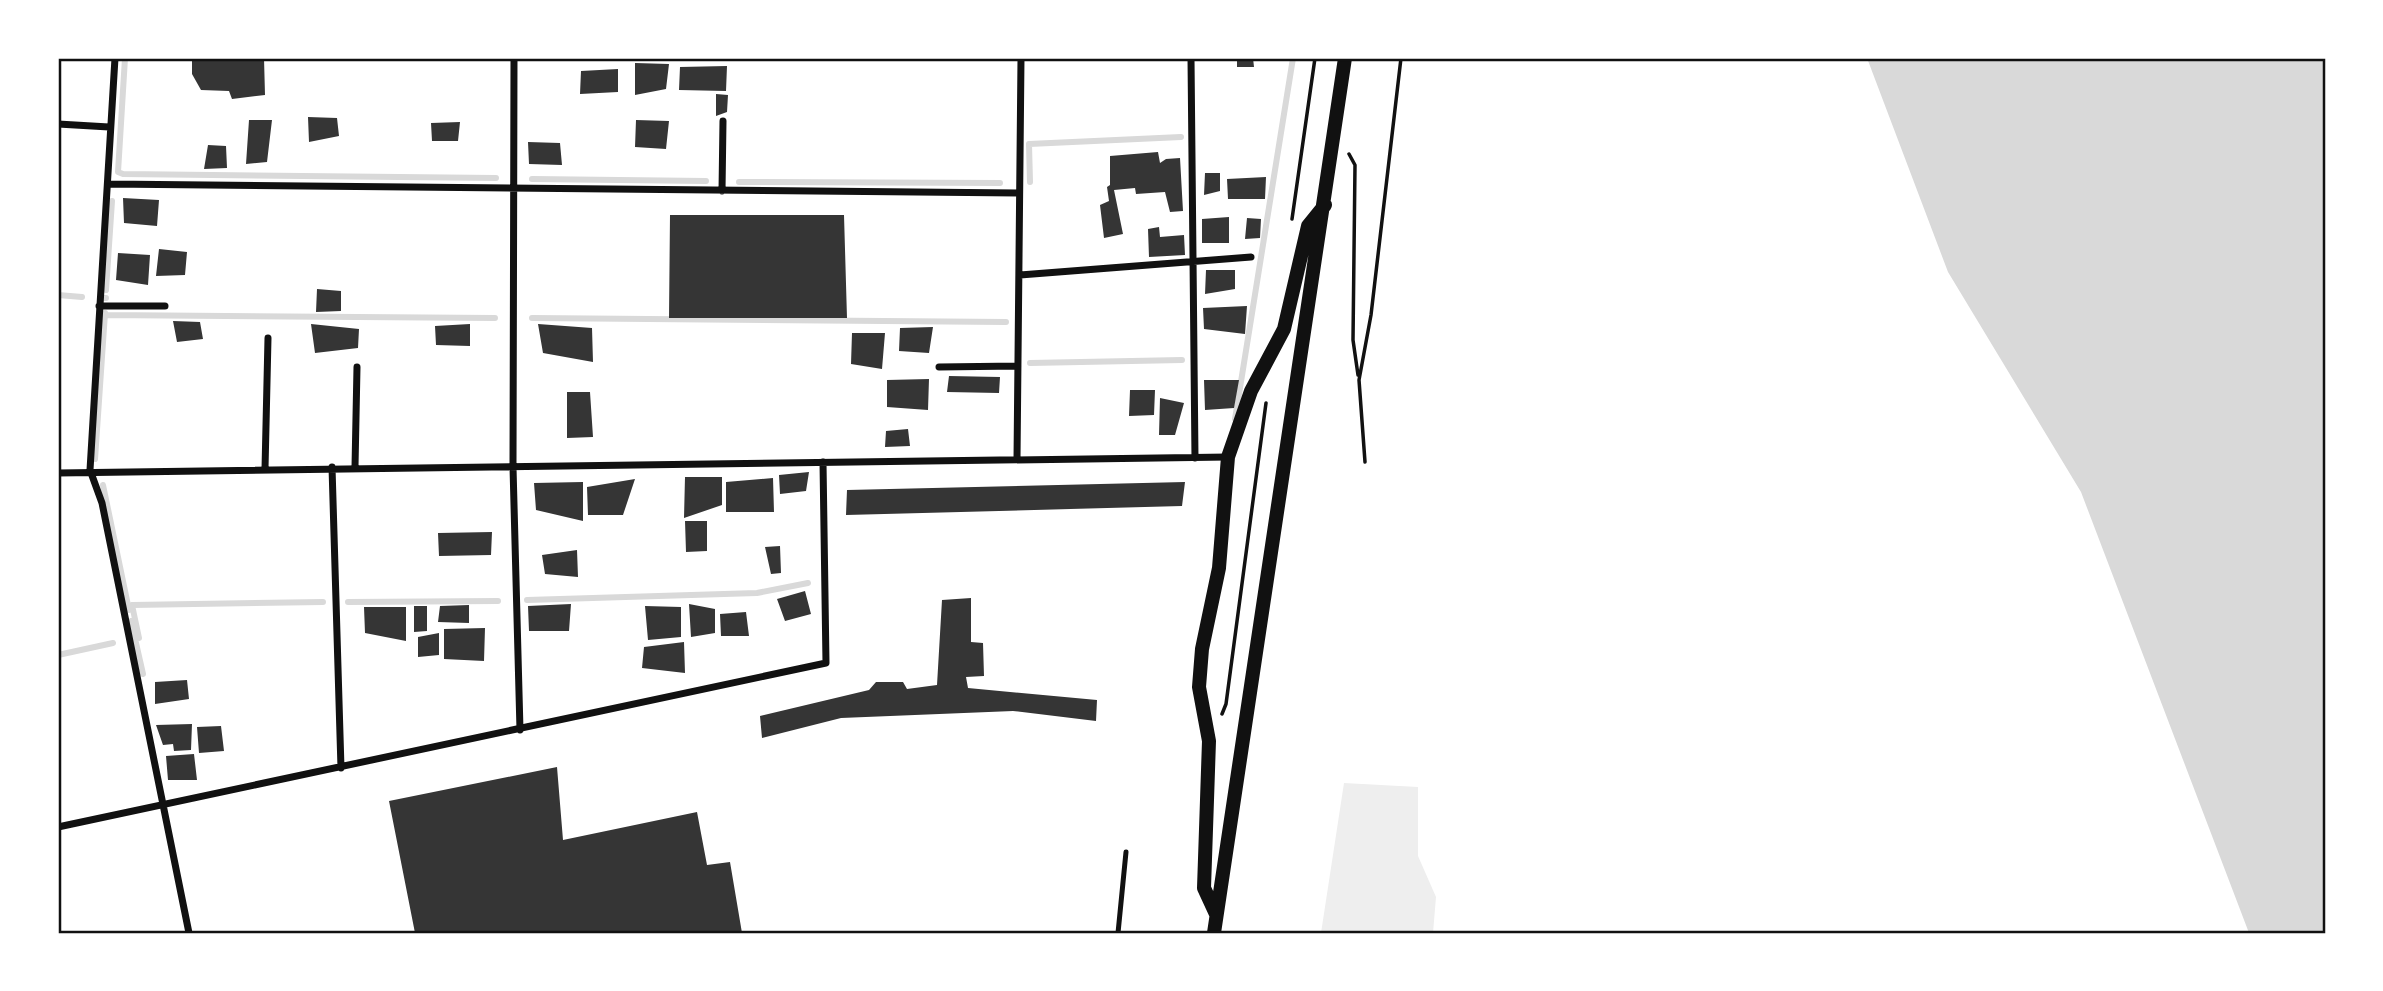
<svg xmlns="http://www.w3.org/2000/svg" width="2383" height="991" viewBox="0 0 2383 991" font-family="'Noto Sans',sans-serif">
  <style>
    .green { fill: #eee }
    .water { fill: #d9d9d9 }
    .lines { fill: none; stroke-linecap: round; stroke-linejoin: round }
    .stream { stroke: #d9d9d9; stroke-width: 6 }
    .building { fill: #353535 }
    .path { stroke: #111; stroke-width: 3.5 }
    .service { stroke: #111; stroke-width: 5 }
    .minor { stroke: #111; stroke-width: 7 }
    .secondary { stroke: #111; stroke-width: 14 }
    .neatline { fill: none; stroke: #111; stroke-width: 2.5 }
  </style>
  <rect width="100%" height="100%" fill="#fff"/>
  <!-- green -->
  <path class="green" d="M1344,783L1418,787V856L1436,897L1433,933H1321Z"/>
  <!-- water -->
  <path class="water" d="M1867,58H2325V933H2249L2081,492L1948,272Z"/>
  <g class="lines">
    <!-- stream -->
    <path class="stream" d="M125,58L118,172L123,174L496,178
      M532,179L706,181
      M739,182L1000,183
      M1030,182L1029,144L1181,137
      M106,290L112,201
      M58,295L82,297
      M104,298H106
      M105,315L495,318
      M532,318L1006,322
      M1030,363L1182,360
      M1235,419L1293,58
      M95,459L105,313
      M103,485L129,610
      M527,600L757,593L808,583
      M348,602L498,601
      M131,621L143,674
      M135,639L139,638L132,605L323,602
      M58,655L113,643"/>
  </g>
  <!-- building -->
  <path class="building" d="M192,58H264L265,95L232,99L229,91L201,90L192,74Z
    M1237,58H1253L1254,67H1237Z
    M635,63L669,64L666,89L635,95Z
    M727,66L726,91L679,90L680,67Z
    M618,69V92L580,94L581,71Z
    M716,94L728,95L727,112L716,116Z
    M308,117L337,118L339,136L309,142Z
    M249,120H272L267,162L246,164Z
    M636,120L669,121L666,149L635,147Z
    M460,122L458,141H432L431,123Z
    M528,142L560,143L562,165L529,164Z
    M208,145L226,146L227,168L204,169Z
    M1158,152L1160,163L1166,159L1180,158L1183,211L1170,212L1165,192L1136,194L1135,188L1114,190L1123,234L1104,238L1100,205L1109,201L1107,187L1110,185V156Z
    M1205,173H1220V191L1204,195Z
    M1266,177L1265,199H1228L1227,179Z
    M123,198L159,200L157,226L124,223Z
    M670,215H844L847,318H669Z
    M1229,217V243H1202V219Z
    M1247,218L1261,219L1260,238L1245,239Z
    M1159,227L1160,237L1184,235L1185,255L1149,257L1148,229Z
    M159,249L187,252L185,275L156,276Z
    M118,253L150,255L148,285L116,280Z
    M1206,270H1235V289L1205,294Z
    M317,289L341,291V311L316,312Z
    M1247,306L1245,334L1204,329L1203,308Z
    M173,321L200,322L203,339L177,342Z
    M311,324L359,329L358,348L315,353Z
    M470,324V346L436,345L435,326Z
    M538,324L592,328L593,362L543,353Z
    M933,327L929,353L899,351L900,328Z
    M852,333H885L882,369L851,364Z
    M949,376L1000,377L999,393L947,392Z
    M929,379L928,410L887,407V380Z
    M1204,380H1239L1234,408L1205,410Z
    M1130,390H1155L1154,415L1129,416Z
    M567,392H590L593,437L567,438Z
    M1160,398L1184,403L1175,435H1159Z
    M908,429L910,446L885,447L886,431Z
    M809,472L806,491L780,494L779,475Z
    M685,477H722V505L684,518Z
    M773,478L774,512H726V482Z
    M635,479L623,515H588L587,487Z
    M583,482V521L536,510L534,483Z
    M1185,482L1182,506L846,515L847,490Z
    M685,521H707V551L686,552Z
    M492,532L491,555L439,556L438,533Z
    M780,546L781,573L771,574L765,547Z
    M577,550L578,577L545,574L542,555Z
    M805,591L811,614L785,621L777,599Z
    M971,598V642L983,643L984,676L966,677L968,688L1097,700L1096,721L1013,711L841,718L762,738L760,716L869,690L876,682H903L907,689L937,685L942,600Z
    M571,604L569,631H529L528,606Z
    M689,604L715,609V633L691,637Z
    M469,605V623L438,622L440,606Z
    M414,606H427V631L414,632Z
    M645,606L681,607V637L648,640Z
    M364,607H406V641L365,633Z
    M746,612L749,636H721L720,614Z
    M485,628L484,661L444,659V629Z
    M439,633V655L418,657V637Z
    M684,642L685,673L642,668L644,647Z
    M187,680L189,699L155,704V682Z
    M192,724L191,750L174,751L173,744L163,745L156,725Z
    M221,726L224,751L199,753L197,727Z
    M194,754L197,780H168L166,756Z
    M557,767L563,840L697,812L707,865L730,862L742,933H415L389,801Z"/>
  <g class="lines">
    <!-- path -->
    <path class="path" d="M1349,154L1355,165L1353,340L1358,375
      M1292,219L1315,58
      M1365,462L1359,380L1371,315L1401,58
      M1222,714L1226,704L1266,403"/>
    <!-- service -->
    <path class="service" d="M1118,933L1126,852"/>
    <!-- minor -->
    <path class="minor" d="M115,58L90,470L102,503L189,933
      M514,58L513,467L520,730
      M1191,58L1195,458
      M58,124L109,127
      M109,184L1018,193
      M722,191L723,121
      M1020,275L1251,257
      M99,306H165
      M939,367L1018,366
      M1017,459L1021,58
      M332,467L341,768
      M355,467L357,367
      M265,469L268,338
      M58,473L1228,457
      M58,827L826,663L823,462"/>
    <!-- secondary -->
    <path class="secondary" d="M1216,914L1204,888L1209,741L1199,687L1202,649L1219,568L1228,457L1251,391L1284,329L1308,226L1325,205
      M1214,933L1345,58"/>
  </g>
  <!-- border -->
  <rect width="2383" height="991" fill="none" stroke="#ffffff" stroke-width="119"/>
  <rect x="60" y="60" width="2264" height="872" class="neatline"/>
</svg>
